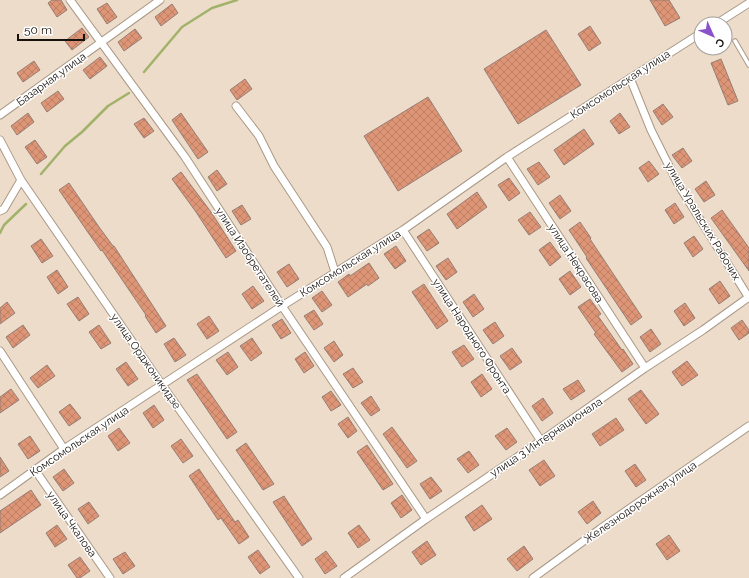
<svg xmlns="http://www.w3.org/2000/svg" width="749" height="578" viewBox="0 0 749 578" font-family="Raleway,sans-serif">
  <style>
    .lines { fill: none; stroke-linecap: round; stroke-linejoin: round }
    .stream { stroke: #a1b26a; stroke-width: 2.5 }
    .building { fill: url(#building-cross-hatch); stroke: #957e75 }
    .lane-casing { stroke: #a99987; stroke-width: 5.5 }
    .street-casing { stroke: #a99987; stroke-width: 9 }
    .lane { stroke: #fff; stroke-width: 3.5 }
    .street { stroke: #fff; stroke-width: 7 }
    .labels { text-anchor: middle; stroke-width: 3; stroke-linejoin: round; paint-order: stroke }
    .street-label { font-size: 11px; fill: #17110b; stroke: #fff }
  </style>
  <defs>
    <pattern id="building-cross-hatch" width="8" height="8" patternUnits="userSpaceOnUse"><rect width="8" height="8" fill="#dd9576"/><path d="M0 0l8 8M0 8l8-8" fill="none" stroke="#bd7f65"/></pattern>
  </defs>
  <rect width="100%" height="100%" fill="#eedcca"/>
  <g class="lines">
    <!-- stream -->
    <path class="stream" d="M144,72L182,27L212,8L237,0
      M41,174L65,146L82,132L108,106L129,93
      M0,233L4,225L26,204"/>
  </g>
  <!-- building -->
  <path class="building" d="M52,0H61L67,10L57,17L48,3Z
    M650,0H669L680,18L665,26Z
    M107,3L117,17L107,24L97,9Z
    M172,4L178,13L161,26L155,17Z
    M590,26L601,43L589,51L578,34Z
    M82,28L89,37L72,50L65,41Z
    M135,29L142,38L124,51L118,42Z
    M546,30L581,85L518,124L484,69Z
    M100,57L107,66L90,79L83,70Z
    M721,59L738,101L728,105L711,63Z
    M34,61L40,70L23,82L17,73Z
    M245,79L252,89L237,100L230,90Z
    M58,91L64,99L47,112L41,103Z
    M428,97L462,151L398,191L364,136Z
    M663,104L673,117L662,125L653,111Z
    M28,113L34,122L17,135L11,126Z
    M181,113L208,152L198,159L172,120Z
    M620,113L630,127L619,134L610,121Z
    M144,118L154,131L144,138L134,124Z
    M584,129L594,144L564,165L554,150Z
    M35,140L47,157L37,164L25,147Z
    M683,148L692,161L682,168L672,155Z
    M649,161L659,174L648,182L639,168Z
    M539,162L550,177L538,185L527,169Z
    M217,170L227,184L217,191L208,177Z
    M181,172L211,212L236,251L226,258L196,212L172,179Z
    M509,178L520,193L509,201L498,185Z
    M706,181L715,195L704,202L695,189Z
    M69,183L99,227L113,246H114L166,326L156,333L145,316L146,315L102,250L101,251L87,231L59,190Z
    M477,192L487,207L457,229L447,214Z
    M560,195L571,211L560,219L549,203Z
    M675,203L684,217L674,224L665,210Z
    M242,205L251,219L241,225L232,211Z
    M722,210L749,248V271L711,218Z
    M530,212L541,227L529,235L518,220Z
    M580,222L591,238L590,239L642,317L631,325L586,258L587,257L569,230Z
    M429,229L439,243L427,251L417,237Z
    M694,236L703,249L693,257L684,243Z
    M41,239L53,256L42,263L31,246Z
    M550,242L561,257L550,266L539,250Z
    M396,246L406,261L395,269L384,254Z
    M448,258L457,272L446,280L436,266Z
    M369,263L379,278L368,286L367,284L348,297L338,282L349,274L350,276Z
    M289,264L299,279L287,287L277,272Z
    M57,270L68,287L58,294L47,277Z
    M570,271L581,287L570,295L559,279Z
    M720,281L730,296L719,304L709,289Z
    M424,284L448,321L437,329L412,292Z
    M253,286L264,301L252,309L242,294Z
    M322,291L332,305L322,312L312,298Z
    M474,294L484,309L473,317L463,302Z
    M78,297L89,314L79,321L67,304Z
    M590,299L601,314L598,316L622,350L623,349L633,364L622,372L594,334L596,333L578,307Z
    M7,302L15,313L0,324V308Z
    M685,303L695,318L684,326L674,311Z
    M314,310L323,324L314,330L304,316Z
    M209,316L219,331L207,339L197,324Z
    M282,319L291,333L281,339L272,325Z
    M742,320L749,330V333L739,340L731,328Z
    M495,322L504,336L493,344L483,330Z
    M23,325L30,335L13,348L6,337Z
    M99,325L111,343L101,349L89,332Z
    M651,329L661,344L650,352L640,337Z
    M174,338L186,355L175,362L164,344Z
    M252,338L262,353L251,361L240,346Z
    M334,341L343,355L334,362L324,348Z
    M464,345L474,359L462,367L452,352Z
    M512,348L522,362L510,370L500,356Z
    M228,352L238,367L227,375L216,360Z
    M305,352L314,366L304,373L295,359Z
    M687,361L698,375L682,386L672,372Z
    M126,362L138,379L128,386L116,369Z
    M47,365L55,376L38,388L30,378Z
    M353,368L363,382L353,388L343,374Z
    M197,374L237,432L227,439L187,380Z
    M482,374L492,389L481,397L471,382Z
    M578,380L585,391L571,400L563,389Z
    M11,389L19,400L0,413V397Z
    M641,390L659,414L646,424L628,399Z
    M331,391L341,405L331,411L322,397Z
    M371,396L380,410L371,416L361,403Z
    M543,398L553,413L542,421L532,406Z
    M70,404L81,418L69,426L59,412Z
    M154,405L164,420L153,428L143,413Z
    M348,417L357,431L348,438L338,424Z
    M616,418L624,430L600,446L592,434Z
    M392,427L417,461L407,468L383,434Z
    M119,428L130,443L118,451L108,436Z
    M507,428L517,442L506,450L495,436Z
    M30,436L40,451L28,459L18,444Z
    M181,439L193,456L183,463L171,446Z
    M246,443L274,484L263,490L236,450Z
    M367,445L393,484L383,490L357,452Z
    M469,451L479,465L468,473L457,459Z
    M0,457L9,471L0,477Z
    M544,460L555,476L540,486L529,470Z
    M635,464L646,480L636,487L625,471Z
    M64,469L74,483L63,491L53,477Z
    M199,469L235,522L238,520L249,537L239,544L221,518L218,520L189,476Z
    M431,477L442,491L430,499L420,484Z
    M31,490L41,505L0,533V511Z
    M402,495L412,510L401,518L391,503Z
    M284,496L312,539L302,546L273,502Z
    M593,501L601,513L587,524L578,512Z
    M89,502L99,516L88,524L78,509Z
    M482,505L492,519L474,531L465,517Z
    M57,525L67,539L55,547L46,533Z
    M359,525L370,540L358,548L348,533Z
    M669,535L680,551L667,560L656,544Z
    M427,541L436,555L421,565L412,552Z
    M524,546L533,559L517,571L507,559Z
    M258,550L270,567L260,574L248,557Z
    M326,551L337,566L325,574L315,559Z
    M125,552L135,566L123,574L113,559Z
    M80,557L90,571L80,578H77L68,565Z"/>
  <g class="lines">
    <!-- lane casing -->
    <g class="lane-casing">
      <path id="lane" d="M735,41L749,65"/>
    </g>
    <!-- street casing -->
    <g class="street-casing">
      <path id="street" d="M70,0L185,157L282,306L426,519
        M716,24L749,3
        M630,78L651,130L678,184L749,298
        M236,106L259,136L274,166L327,247L335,272
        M0,115L160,0
        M0,140L21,180L162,385L299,578
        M507,157L645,368
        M0,211L4,209L21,180
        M403,230L541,441
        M0,351L64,449
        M35,470L110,578
        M0,495L64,449L282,306L403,230L507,157L701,33
        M344,578L426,519L541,441L645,368L703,330L749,297
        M533,578L600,529L749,426"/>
    </g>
    <!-- lane -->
    <use href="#lane" class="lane"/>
    <!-- street -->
    <use href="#street" class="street"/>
  </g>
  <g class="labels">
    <!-- street labels -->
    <g class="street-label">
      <text transform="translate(51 79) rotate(-36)" y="4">Базарная улица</text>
      <text transform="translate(620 84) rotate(-33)" y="4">Комсомольская улица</text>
      <text transform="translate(703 221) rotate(59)" y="4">улица Уральских Рабочих</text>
      <text transform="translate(250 257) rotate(57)" y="4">улица Изобретателей</text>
      <text transform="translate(350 263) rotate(-32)" y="4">Комсомольская улица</text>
      <text transform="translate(576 263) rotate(57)" y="4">улица Некрасова</text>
      <text transform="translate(472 336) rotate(57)" y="4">улица Народного Фронта</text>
      <text transform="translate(146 361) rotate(55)" y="4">улица Орджоникидзе</text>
      <text transform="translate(546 437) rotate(-34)" y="4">улица 3 Интернационала</text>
      <text transform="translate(79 441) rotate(-34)" y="4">Комсомольская улица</text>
      <text transform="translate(640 502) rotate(-35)" y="4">Железнодорожная улица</text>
      <text transform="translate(72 524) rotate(55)" y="4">улица Чкалова</text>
    </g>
  </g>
  <!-- north arrow -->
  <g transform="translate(713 36) rotate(135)"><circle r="19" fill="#ffffff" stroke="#a2a09d"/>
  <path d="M0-3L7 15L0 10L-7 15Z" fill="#8b53cb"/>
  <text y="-6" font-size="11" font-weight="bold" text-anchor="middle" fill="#17110b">С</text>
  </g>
  <!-- scale -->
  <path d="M18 34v6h66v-6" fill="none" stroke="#17110b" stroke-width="2"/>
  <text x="24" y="34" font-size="12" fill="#17110b" stroke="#ffffff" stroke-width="3" paint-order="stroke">50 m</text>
</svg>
